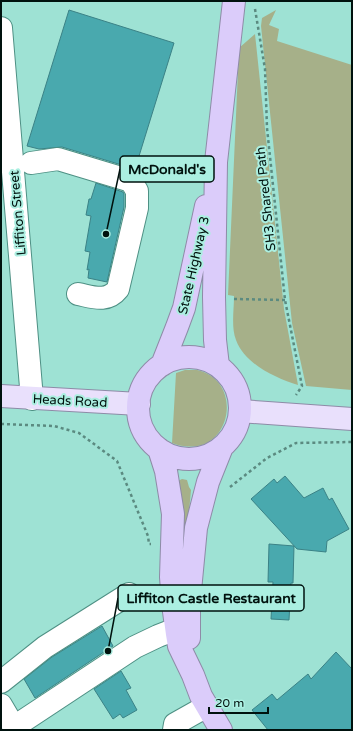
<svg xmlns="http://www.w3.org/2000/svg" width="353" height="731" viewBox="0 0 353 731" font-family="'Varela Round',sans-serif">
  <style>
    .green { fill: #a6b089 }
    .building { fill: #49a9ae; stroke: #3b8286 }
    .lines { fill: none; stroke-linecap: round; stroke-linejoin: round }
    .minor-casing { stroke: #4e9084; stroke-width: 24 }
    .major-casing { stroke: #8e8ba7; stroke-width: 24 }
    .highway-casing { stroke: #8e8ba7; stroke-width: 24 }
    .path { stroke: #5b8a80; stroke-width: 2.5; stroke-dasharray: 3 3; stroke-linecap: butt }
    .minor { stroke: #fff; stroke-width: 22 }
    .major { stroke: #e9e0fc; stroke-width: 22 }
    .highway { stroke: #dbccfa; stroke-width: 22 }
    .labels { text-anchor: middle; stroke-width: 4; stroke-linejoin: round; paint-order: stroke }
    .street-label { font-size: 13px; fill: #00120e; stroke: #abefe1 }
    .leader { fill: none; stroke: #00120e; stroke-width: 1.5 }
    .callout-dot { fill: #00120e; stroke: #abefe1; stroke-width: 1.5 }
    .callout { fill: #abefe1; stroke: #00120e; stroke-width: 1.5 }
    .callout-label { font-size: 14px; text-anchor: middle; font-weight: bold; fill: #00120e }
  </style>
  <rect width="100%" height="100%" fill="#9ee2d4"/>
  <!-- green -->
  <path class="green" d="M276,10L269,25L279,29L277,41L352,65V390L306,386L292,323L261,26L262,18Z
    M255,34L284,309L298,385C275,378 245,364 236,340C231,327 234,310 234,296L228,295L239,48Z
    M185,370C189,370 193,370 197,370C245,381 231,454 184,446C180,446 176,444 172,443L176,373Z
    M182,479L187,480L189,487L191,490L187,534H180L178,481Z"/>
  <!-- building -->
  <path class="building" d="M69,10L174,43L135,169L62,147L39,149L27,146Z
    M96,183L123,192L124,194V207L107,282L88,278L89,269L87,270L90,252L85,251L91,216L86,215L89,199H91Z
    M285,476L304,498L323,488L329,500L332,498L349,529L327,541L326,552L297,549L251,499L274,479L277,483Z
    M269,544L294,546L293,583H291L289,620L271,619L273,582H268Z
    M102,626L113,646L35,698L24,679L52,657Z
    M336,652L352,669V730H268L252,710L272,694L277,700L308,674L311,679Z
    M121,671L131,688L126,690L137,710L123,718L120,714L113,719L94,689Z"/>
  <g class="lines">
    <!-- minor casing -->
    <g class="minor-casing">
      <path id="minor" d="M1,28L32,399
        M31,163L58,159L131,181L137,191V208L118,289C107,303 93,297 78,294
        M1,682L45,647L129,594
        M1,705L14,727L135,647L158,636L176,629
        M174,730L175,724L207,706"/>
    </g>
    <!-- major casing -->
    <g class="major-casing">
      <path id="major" d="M1,396L139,404
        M240,411L352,419"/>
    </g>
    <!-- highway casing -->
    <g class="highway-casing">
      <path id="highway" d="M138 408a51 51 0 1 1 102 0a51 51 0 1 1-102 0Z
        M162,365L177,327L184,308L206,206
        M218,366L215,340L214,297L216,162L234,1
        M159,449L166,471L173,514L171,577L173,604L177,634L179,646L193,675L201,696L221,730
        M189,638V601L196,528L208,482L222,447"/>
    </g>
    <!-- path -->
    <path class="path" d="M255,9L265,69L267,128L285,300L302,386L296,395
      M234,299L285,300
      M1,424L54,426L79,433L117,461L148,536L149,544H151
      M230,487L267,458L296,443L352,442"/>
    <!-- minor -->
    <use href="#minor" class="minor"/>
    <!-- major -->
    <use href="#major" class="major"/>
    <!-- highway -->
    <use href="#highway" class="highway"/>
  </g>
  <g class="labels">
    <!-- street labels -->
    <g class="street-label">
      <text transform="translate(265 199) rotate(-96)" y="5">SH3 Shared Path</text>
      <text transform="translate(17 213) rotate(-95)" y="5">Liffiton Street</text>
      <text transform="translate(193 265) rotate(-77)" y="5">State Highway 3</text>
      <text transform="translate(70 400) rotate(3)" y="5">Heads Road</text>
    </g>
  </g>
  <!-- callouts -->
  <path class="leader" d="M106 234L120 169M108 651L118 598"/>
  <g class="callout-dot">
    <circle cx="106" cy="234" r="4"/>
    <circle cx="108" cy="651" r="4"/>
  </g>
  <g class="callout">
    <rect x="120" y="156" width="94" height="26" rx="4"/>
    <rect x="118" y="585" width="186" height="26" rx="4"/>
  </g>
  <g class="callout-label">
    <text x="167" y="174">McDonald's</text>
    <text x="211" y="603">Liffiton Castle Restaurant</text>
  </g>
  <!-- border -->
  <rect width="353" height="731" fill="none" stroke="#00120e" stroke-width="4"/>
  <!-- scale -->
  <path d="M209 707v6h59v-6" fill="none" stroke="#00120e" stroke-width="2"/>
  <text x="215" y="707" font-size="12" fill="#00120e" stroke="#abefe1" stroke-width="3" paint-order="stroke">20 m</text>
</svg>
